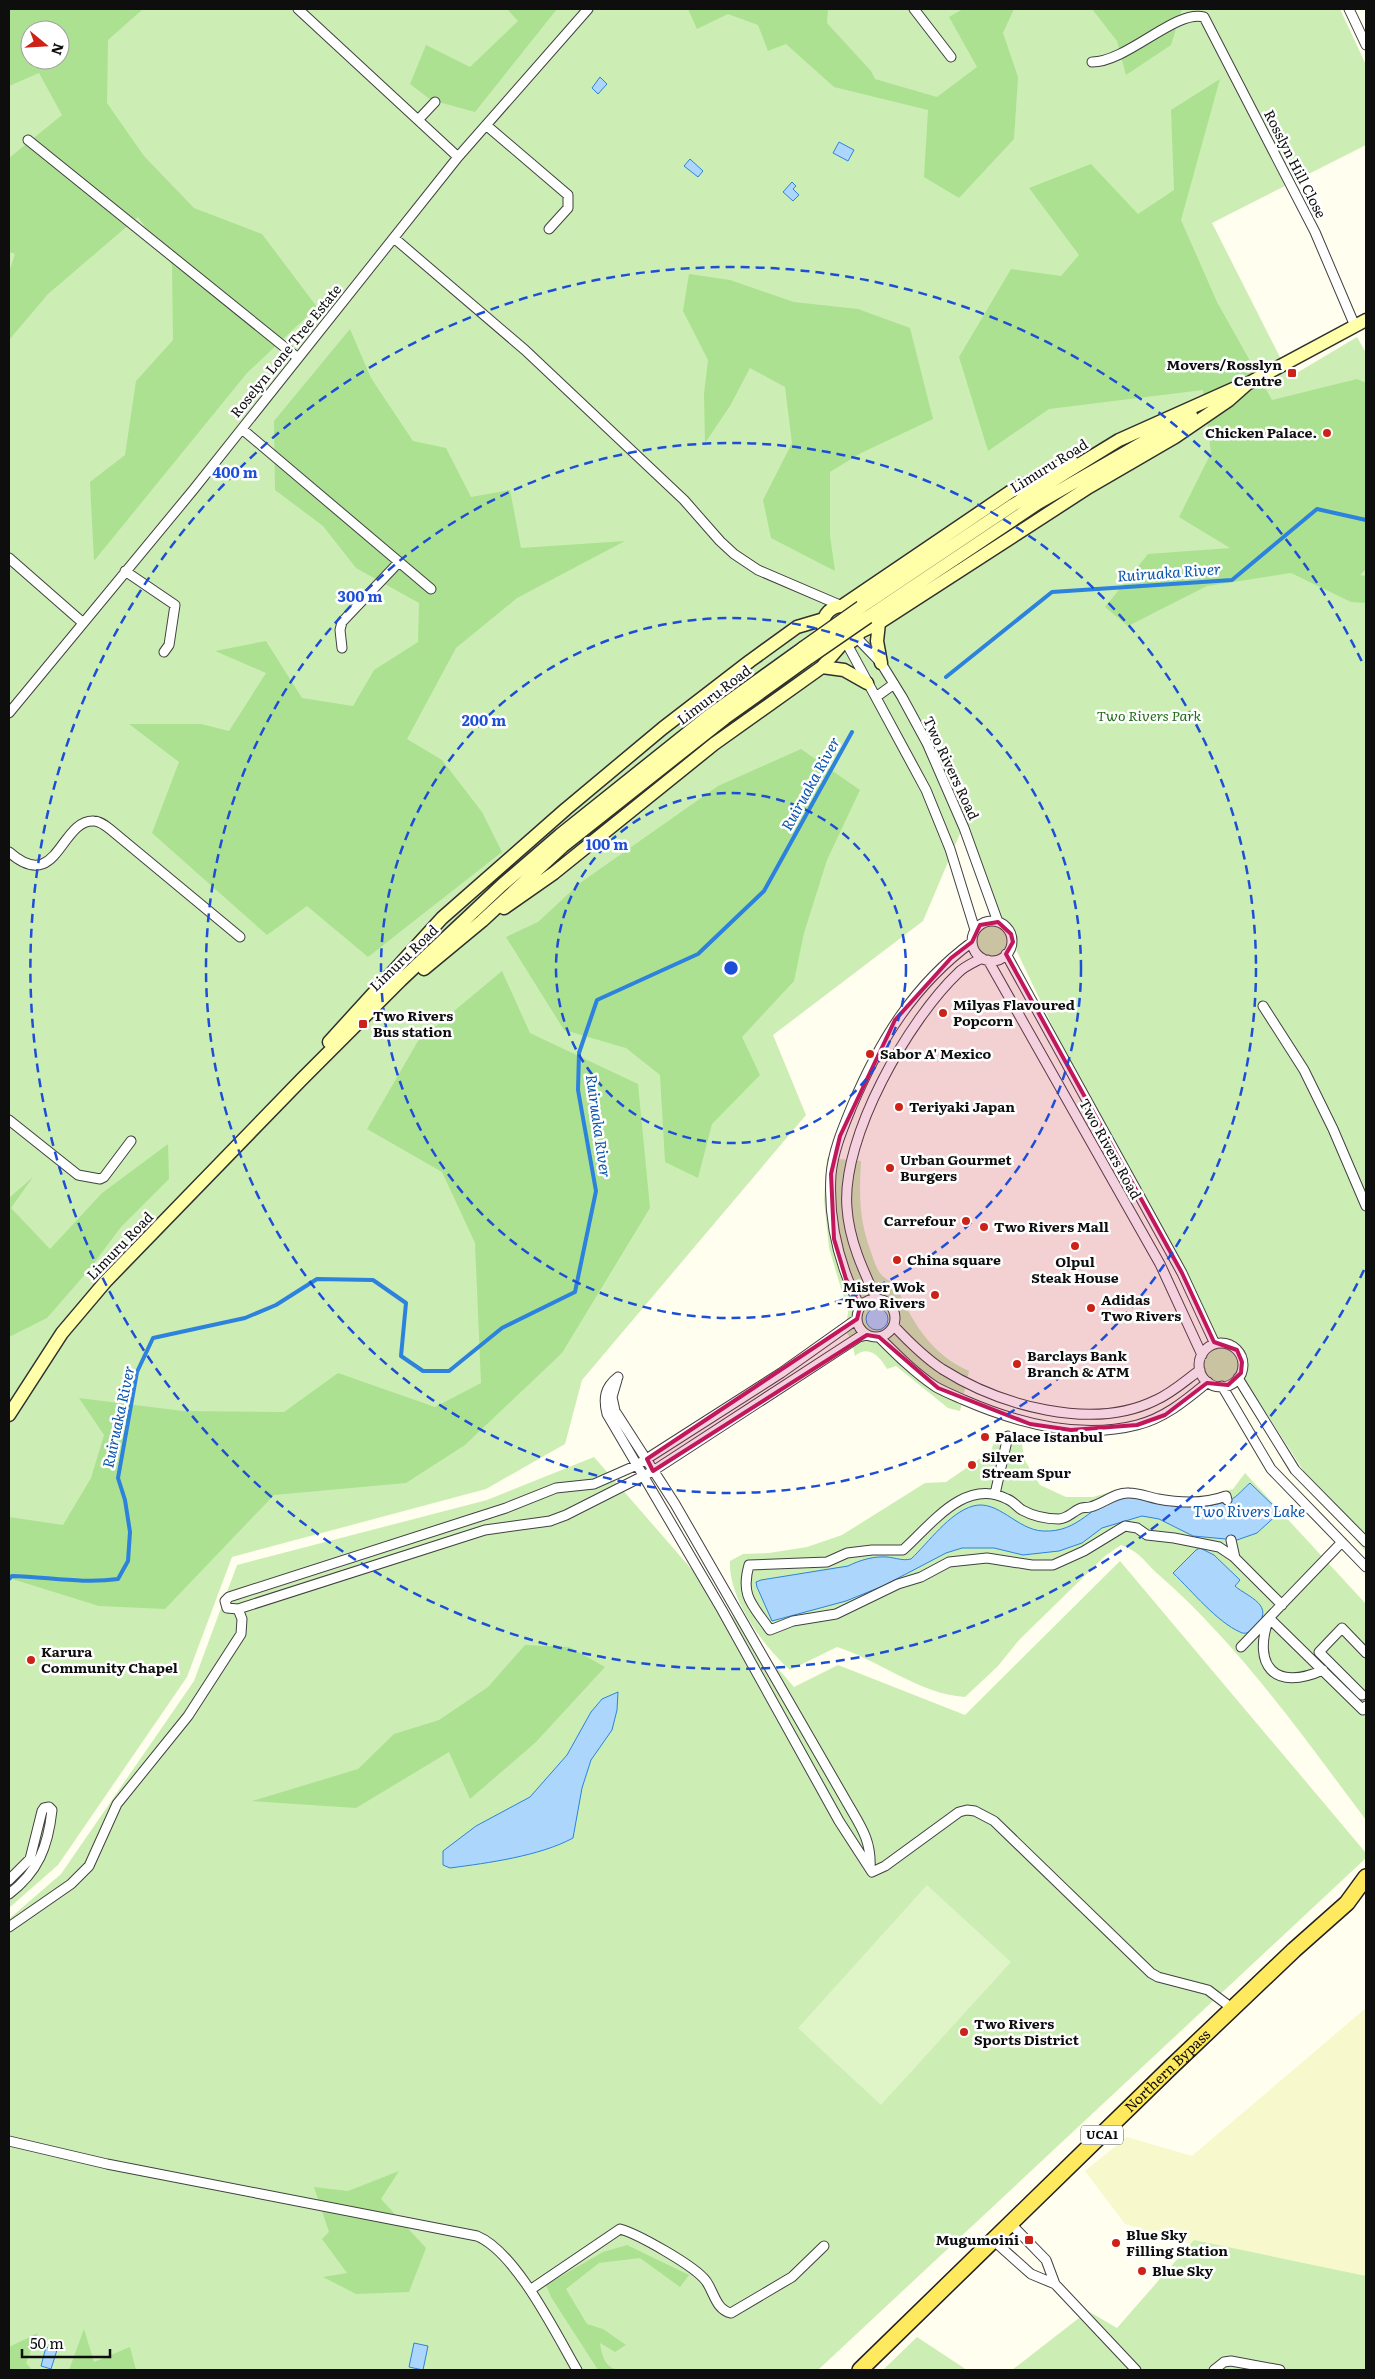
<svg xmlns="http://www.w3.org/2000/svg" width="1375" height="2379" viewBox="0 0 1375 2379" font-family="Literata,serif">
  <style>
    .farmland { fill: #f7f8cc }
    .green { fill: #cceeb4; fill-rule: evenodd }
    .forest { fill: #ace191; fill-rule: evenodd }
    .pitch { fill: #dff4c7 }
    .water { fill: #add6fd; stroke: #2c82dc }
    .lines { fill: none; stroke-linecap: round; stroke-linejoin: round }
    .stream { stroke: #2c82dc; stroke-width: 4 }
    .street-casing { stroke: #414141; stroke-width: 11 }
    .secondary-casing { stroke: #303030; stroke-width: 15 }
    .primary-casing { stroke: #1f1f1f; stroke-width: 18 }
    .street { stroke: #fff; stroke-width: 9 }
    .secondary { stroke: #ffa; stroke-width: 12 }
    .primary { stroke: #ffea5f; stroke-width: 15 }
    .secondary-bridge-casing { stroke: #303030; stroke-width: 15; stroke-linecap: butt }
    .secondary-bridge { stroke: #ffa; stroke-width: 12 }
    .marked { fill: #c2185b; fill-opacity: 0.2; stroke: #c2185b; stroke-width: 4; stroke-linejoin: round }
    .ring { fill: none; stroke: #1d4ed8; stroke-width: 2.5; stroke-dasharray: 9 6 }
    .poi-dot { fill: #cd2217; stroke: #fff; stroke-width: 2 }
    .labels { text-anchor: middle; stroke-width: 5; stroke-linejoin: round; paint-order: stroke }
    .shield { fill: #fff; stroke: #565656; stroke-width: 1 }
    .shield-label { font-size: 12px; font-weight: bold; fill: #0e0e0e }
    .street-label { font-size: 14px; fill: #0e0e0e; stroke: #fff }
    .poi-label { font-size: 14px; font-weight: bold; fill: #0e0e0e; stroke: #fff; text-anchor: start }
    .park-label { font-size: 14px; font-style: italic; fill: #1f6d17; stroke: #fff }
    .water-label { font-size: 15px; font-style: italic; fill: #0954ae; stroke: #fff }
    .centre { fill: #1d4ed8; stroke: #fff; stroke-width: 2.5 }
    .ring-label { font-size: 15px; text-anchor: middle; font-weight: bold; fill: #1d4ed8; stroke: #fff; stroke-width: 5; stroke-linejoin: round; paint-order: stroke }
  </style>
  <rect width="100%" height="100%" fill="#fffeef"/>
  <!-- farmland -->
  <path class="farmland" d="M1366,2008V2370L1220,2354L1157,2280L1194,2245L1125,2224L1085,2171L1127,2137L1192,2156Z"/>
  <!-- green -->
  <path class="green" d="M9,9H1340L1366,65V145L1212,223L1290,377L1357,337L1366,353V1552L1321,1498L1239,1371C1216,1407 1180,1354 1223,1346L1199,1311L1090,1105L1011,939L1006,952L993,959C962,957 971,911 1005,927L962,829L923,921L773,1035L806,1115L582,1380L565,1444L486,1489L232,1557L187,1677L58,1865L9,1908ZM30,30H60V60H30Z
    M827,1158L861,1161C859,1197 859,1221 872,1255C877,1270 880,1278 895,1283C911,1320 930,1354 969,1371L960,1411L948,1408L896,1366L887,1369C880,1357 869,1344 855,1356C852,1341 852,1334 837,1327L847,1320L848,1312L829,1248L824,1200Z
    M997,1433L1021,1440L1025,1461L1040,1485L1066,1497H1093L1129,1487L1158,1495L1195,1499L1233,1489L1245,1473L1366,1604V1820C1302,1735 1239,1645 1159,1575C1143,1561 1142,1553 1121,1545L1105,1556L1019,1640L998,1666L965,1697C919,1694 879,1660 837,1647L790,1670C763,1646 728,1598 730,1561L743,1554L769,1553L807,1547L842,1535L925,1483L946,1482L991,1451Z
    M594,1457L794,1687L838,1665L965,1715L1120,1561L1366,1853V1858L818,2370H9V1919L61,1874L194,1681L237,1565L487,1500Z
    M1194,2240L1366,2276V2370H1012L1088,2311L1117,2328Z
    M917,2337L967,2370H883Z"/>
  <!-- forest -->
  <path class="forest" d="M9,9H143L108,40L107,103L144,156L194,208L262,234L317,307L247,373L94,561L90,482L125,455L136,381L173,340L172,265L138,217L48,294L9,340V272L15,254L9,252V158L62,115L39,73L9,86ZM30,30H60V60H30Z
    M507,9H557L475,112L431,100L410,84L426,45L470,67L518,21Z
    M688,9H828L827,23L871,71L875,79L937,97L977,67L949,17L963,9H1014L1003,33L1018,77L1014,139L959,198L924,177L928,110L834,87L786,44L768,51L758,25L728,14L697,29Z
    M1092,9H1182L1171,45L1126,75L1117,41Z
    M1220,79L1181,220L1217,302L1272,400L1357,379L1366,383V569L1360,575L1366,576V603L1351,602L1291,573L1207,586L1128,626L1105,607L1148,554L1230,548L1179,517L1211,453L1203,390L1049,409L988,451L959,357L1011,269L1061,276L1079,255L1029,188L1091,164L1138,214L1174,190L1171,110Z
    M689,274L730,280L794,302L858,309L910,328L933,419L861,453L830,472V536L835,571L771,538L763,500L792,443L785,387L750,368L730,406L705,443L704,394L708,360L683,311Z
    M350,329L371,378L413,441L446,448L471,497L510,490L521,548L625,541L517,598L456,648L407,739L442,760L482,812L502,852L368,957L307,906L267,935L152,833L179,762L129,724H201L229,731L266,673L215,651L266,641L302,698L353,706L374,670L418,642L419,603L356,568L323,526L275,490L274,421Z
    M801,749L860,790L827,860L804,933L794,981L742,1037L760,1075L712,1124L698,1178L665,1162L660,1075L626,1048L564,1030L506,937L538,922L580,883L718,786Z
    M502,971L530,1033L638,1084L650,1208L562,1353L465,1445L406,1483L274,1495L165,1609L99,1606L9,1578V1517L63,1525L91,1478L104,1435L79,1398L183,1411L284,1412L338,1373L435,1407L481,1383L475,1243L442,1172L367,1129L418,1041Z
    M168,1144L169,1179L121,1227L88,1271L47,1318L9,1337V1198L33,1177L11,1208L50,1249L102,1193Z
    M525,1645L569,1647L605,1667L536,1742L470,1799L449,1752L356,1808L252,1801L358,1769L394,1734L439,1720L488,1687Z
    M399,2171L381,2199L426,2248L409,2292L356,2294L323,2277L347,2273L322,2239L329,2232L314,2187L348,2191Z
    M627,2245L689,2275L680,2287L640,2258L599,2263L566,2289L587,2324L603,2329L626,2345L615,2352L600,2343C602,2356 605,2368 619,2370H598L551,2297L546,2285L603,2252Z
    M84,2329L94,2362L130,2347L136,2370H69Z
    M38,2333L26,2363L32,2370H9V2347Z"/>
  <!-- pitch -->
  <path class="pitch" d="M927,1885L1011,1962L881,2105L798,2028Z"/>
  <!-- water -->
  <path class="water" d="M600,77L607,84L598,94L592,88Z
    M839,142L854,150L848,161L833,153Z
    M690,159L703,171L698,177L684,166Z
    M792,182L796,186L793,189L799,195L793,201L783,192Z
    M866 1319a11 11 0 1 1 22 0a11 11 0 1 1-22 0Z
    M1250,1483L1280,1512L1257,1533L1237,1540L1193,1536L1159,1519L1142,1516L1102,1528L1082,1543L1059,1551L1023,1555L994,1548H962L946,1553L883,1586L846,1601L772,1621L757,1587L756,1582L761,1580L848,1566C860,1560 874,1556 887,1557C897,1558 902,1561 911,1559C929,1542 949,1513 973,1506C998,1499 1017,1530 1043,1531C1080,1533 1091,1503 1121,1498C1134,1496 1146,1500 1159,1503C1181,1508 1208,1509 1230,1500C1237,1497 1244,1488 1250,1483Z
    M1200,1548L1214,1555L1240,1580L1235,1586C1247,1597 1278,1605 1254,1629C1250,1632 1245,1635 1240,1632C1217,1622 1192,1591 1173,1573L1196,1550Z
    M618,1692L617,1710L612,1730L591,1760L582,1788L573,1838C540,1856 488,1863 450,1868L443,1865V1851L476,1826L530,1797L567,1755L591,1712L602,1699Z
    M414,2343L428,2346L423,2370L409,2367Z
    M46,2347L57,2350L51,2369L41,2366Z"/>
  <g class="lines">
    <!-- stream -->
    <path class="stream" d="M946,677L1052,592L1232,580L1317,509L1366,520
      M9,1579L12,1576C48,1577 83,1584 118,1579L128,1561L130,1532L125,1500L118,1478L137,1372L153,1338L245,1318L276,1305L317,1279L373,1280L406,1303L401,1356L423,1371H449L502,1328L575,1292L596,1191L578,1090L579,1053L597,1000L698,954L764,891L852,732"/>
    <!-- street casing -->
    <g class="street-casing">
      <path id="street" d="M298,9L458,157
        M914,9L951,57
        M1349,9L1366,45
        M1092,62C1127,62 1176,9 1204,17L1315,232L1355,326
        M418,120L435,102
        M486,125L568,195V208L549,229
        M28,140L298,358
        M394,238L525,350L684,500L720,541L734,554L758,570L842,606
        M242,429L431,589
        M9,558L82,622
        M125,571L175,605L169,645L164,652
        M857,638L881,663L902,697L927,743L964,828L998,922
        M847,644L926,790L950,849L975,930
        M342,648L340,630L342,622L399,562
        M876,697L894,684
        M9,713L194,489L458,157L588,9
        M9,852C58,895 60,819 94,821C100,821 106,826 111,830L240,937
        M972 941a20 20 0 1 1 40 0a20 20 0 1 1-40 0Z
        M1006,954L1182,1273L1215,1344
        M988,960L1160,1264L1202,1355
        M1263,1006L1304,1070L1333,1129L1366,1206
        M9,1120L78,1175L100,1179L104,1177L131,1141
        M876,1298C863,1270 849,1240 847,1208C841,1137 909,1019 959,972C965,966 975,962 982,958
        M857 1318a19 19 0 1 1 38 0a19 19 0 1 1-38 0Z
        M860,1307C839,1265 828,1222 831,1175C833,1151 843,1128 852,1106C880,1040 914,985 972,942
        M857,1319L781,1373L637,1465L594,1484L556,1488L506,1508L229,1597L225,1601L227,1608L238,1609L485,1530L550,1521L566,1515L653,1471L859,1337L867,1335
        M894,1326C909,1342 924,1357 942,1369C999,1405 1092,1432 1156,1400C1172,1393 1186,1380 1200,1370
        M879,1337C897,1355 915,1373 936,1387C945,1392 955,1396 964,1400C1017,1423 1079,1440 1137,1425C1165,1418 1186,1400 1208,1382
        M1199 1365a22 22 0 1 1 44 0a22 22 0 1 1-44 0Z
        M618,1377C605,1387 603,1398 607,1414L722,1610L839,1821L872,1872L885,1866L959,1812L967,1810L975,1811L994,1821L1151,1973L1158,1977L1208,1990L1233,2009
        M1238,1378L1295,1470L1366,1542
        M617,1380L612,1397L615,1411L675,1504L845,1799C859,1824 872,1839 870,1869
        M1222,1386L1271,1469L1366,1567
        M995,1494L1008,1436
        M1227,1500L1226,1496C1205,1504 1180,1503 1158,1499C1148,1497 1139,1493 1129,1493C1115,1492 1103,1504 1090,1507C1086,1508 1082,1507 1079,1509C1071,1513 1068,1518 1059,1519C1047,1519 1033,1516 1022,1510C1017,1507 1013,1501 1007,1499C965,1477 931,1525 903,1550H872L847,1553L827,1562L749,1565C740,1597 753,1605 770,1630L793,1621L836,1614L898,1584L921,1577L949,1562L987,1558L1032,1565H1053L1084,1551L1125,1526L1137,1528L1147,1535L1174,1538L1219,1547L1234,1557L1282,1605
        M1231,1540L1235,1558
        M1241,1647L1342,1542
        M1323,1670C1274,1692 1252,1665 1269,1618L1363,1710L1366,1706
        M1362,1695L1319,1652L1342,1628L1366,1653
        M9,1880L30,1859L42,1811L44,1808L49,1807L52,1810C48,1847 38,1872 9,1894
        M9,1927L71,1884L89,1866L117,1804L188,1716L241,1634L242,1619L238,1609
        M9,2141L107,2164L477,2236C516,2252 556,2334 577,2370
        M1010,2223L1046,2260L1055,2284
        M994,2241L1031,2274L1055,2284L1136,2370
        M530,2290L620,2229C638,2234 695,2266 706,2281C714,2292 716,2310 731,2313L792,2277L824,2246
        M1214,2370L1224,2362L1231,2361L1280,2370"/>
    </g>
    <!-- secondary casing -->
    <g class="secondary-casing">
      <path id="secondary" d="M823 625a19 19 0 1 1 38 0a19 19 0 1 1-38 0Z
        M842,606L1010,492L1071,460
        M861,607L1013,505L1119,440L1242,385
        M868,617L1038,503L1191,415
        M879,623L877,641L881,663
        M860,632L879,623L1089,487L1175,437L1229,400L1247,384L1366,320
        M822,667L844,670L867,683
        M504,908L554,873L714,744L822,667L841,645
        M424,969L482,921L563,846L725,718L810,657
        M329,1042L442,918L566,809L663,728L750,661L797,627L824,619
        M9,1415L62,1333L106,1281L302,1079L401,980L502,885L560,835L710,715L803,648"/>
    </g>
    <!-- primary casing -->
    <g class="primary-casing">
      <g id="primary">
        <path id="s1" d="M860,2370L1170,2068L1294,1950L1347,1903L1366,1877"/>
      </g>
    </g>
    <!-- street -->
    <use href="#street" class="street"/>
    <!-- secondary -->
    <use href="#secondary" class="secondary"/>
    <!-- primary -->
    <use href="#primary" class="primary"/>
    <!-- secondary-bridge casing -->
    <g class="secondary-bridge-casing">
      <path id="secondary-bridge" d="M803,648L861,607
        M810,657L868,617"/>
    </g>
    <!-- secondary-bridge -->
    <use href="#secondary-bridge" class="secondary-bridge"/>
  </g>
  <!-- marked area -->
  <path class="marked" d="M998,922L1011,934L1013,942L1006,954L1182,1273L1214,1342L1237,1350L1242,1362L1241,1373L1228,1385L1207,1383L1165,1415L1137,1425L1071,1430L1030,1424L938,1388L879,1337L867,1335L653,1471L647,1459L857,1319L860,1307L846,1279L834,1239L831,1174L840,1136L895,1020L951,958L972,942L980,925Z"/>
  <!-- distance rings -->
  <g class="ring">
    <circle cx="731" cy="968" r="175"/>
    <circle cx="731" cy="968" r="350"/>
    <circle cx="731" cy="968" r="525"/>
    <path d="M1364 1270A701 701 0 1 1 1364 666"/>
  </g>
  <!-- markers -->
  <g class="poi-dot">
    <rect x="1287" y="368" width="10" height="10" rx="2.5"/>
    <circle cx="1327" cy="433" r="5"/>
    <circle cx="943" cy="1013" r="5"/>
    <rect x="358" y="1019" width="10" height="10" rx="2.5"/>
    <circle cx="870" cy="1054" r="5"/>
    <circle cx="899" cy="1107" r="5"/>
    <circle cx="890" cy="1168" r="5"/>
    <circle cx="966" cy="1221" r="5"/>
    <circle cx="984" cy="1227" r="5"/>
    <circle cx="1075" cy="1246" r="5"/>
    <circle cx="897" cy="1260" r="5"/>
    <circle cx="935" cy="1295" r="5"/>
    <circle cx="1091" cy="1308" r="5"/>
    <circle cx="1017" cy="1364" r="5"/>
    <circle cx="985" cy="1437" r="5"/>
    <circle cx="972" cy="1465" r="5"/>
    <circle cx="31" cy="1660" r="5"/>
    <circle cx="964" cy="2032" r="5"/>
    <rect x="1024" y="2235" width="10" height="10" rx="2.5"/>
    <circle cx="1116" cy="2243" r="5"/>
    <circle cx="1142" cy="2271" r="5"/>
  </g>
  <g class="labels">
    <!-- shield labels -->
    <rect class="shield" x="1081" y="2125.5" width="42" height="19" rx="4"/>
    <g class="shield-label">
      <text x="1102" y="2139">UCA1</text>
    </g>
    <!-- street labels -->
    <g class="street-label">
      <text transform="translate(1295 164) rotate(63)" y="5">Rosslyn Hill Close</text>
      <text transform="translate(286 351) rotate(-51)" y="5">Roselyn Lone Tree Estate</text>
      <text transform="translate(1049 466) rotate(-32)" y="5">Limuru Road</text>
      <text transform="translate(714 695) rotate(-37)" y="5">Limuru Road</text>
      <text transform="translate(951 768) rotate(65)" y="5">Two Rivers Road</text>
      <text transform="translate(404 958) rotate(-44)" y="5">Limuru Road</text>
      <text transform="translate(1110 1149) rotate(61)" y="5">Two Rivers Road</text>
      <text transform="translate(120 1246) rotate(-46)" y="5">Limuru Road</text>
      <text dy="5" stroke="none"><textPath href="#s1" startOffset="429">Northern Bypass</textPath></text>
    </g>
    <!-- poi labels -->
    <g class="poi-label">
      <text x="1282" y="370" text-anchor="end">Movers/Rosslyn<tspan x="1282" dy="16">Centre</tspan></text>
      <text x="1317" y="438" text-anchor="end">Chicken Palace.</text>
      <text x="953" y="1010">Milyas Flavoured<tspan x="953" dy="16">Popcorn</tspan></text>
      <text x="373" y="1021">Two Rivers<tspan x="373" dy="16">Bus station</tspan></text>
      <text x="880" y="1059">Sabor A' Mexico</text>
      <text x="909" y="1112">Teriyaki Japan</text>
      <text x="900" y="1165">Urban Gourmet<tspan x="900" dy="16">Burgers</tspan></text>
      <text x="956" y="1226" text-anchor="end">Carrefour</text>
      <text x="994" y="1232">Two Rivers Mall</text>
      <text x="907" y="1265">China square</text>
      <text x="1075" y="1267" text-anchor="middle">Olpul<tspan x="1075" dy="16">Steak House</tspan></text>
      <text x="925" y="1292" text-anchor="end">Mister Wok<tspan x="925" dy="16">- Two Rivers</tspan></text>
      <text x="1101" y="1305">Adidas<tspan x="1101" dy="16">Two Rivers</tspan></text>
      <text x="1027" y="1361">Barclays Bank<tspan x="1027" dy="16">Branch &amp; ATM</tspan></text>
      <text x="995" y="1442">Palace Istanbul</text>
      <text x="982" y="1462">Silver<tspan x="982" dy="16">Stream Spur</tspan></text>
      <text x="41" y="1657">Karura<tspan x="41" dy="16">Community Chapel</tspan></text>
      <text x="974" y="2029">Two Rivers<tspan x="974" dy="16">Sports District</tspan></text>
      <text x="1126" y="2240">Blue Sky<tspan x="1126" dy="16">Filling Station</tspan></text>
      <text x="1019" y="2245" text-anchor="end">Mugumoini</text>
      <text x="1152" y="2276">Blue Sky</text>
    </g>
    <!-- park labels -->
    <g class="park-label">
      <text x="1149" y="721">Two Rivers Park</text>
    </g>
    <!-- water labels -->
    <g class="water-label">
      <text transform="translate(1169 573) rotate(-4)" y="5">Ruiruaka River</text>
      <text transform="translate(811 784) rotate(-61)" y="5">Ruiruaka River</text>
      <text transform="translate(598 1126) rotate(82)" y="5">Ruiruaka River</text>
      <text transform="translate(119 1417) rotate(-78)" y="5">Ruiruaka River</text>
      <text x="1249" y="1517">Two Rivers Lake</text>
    </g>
  </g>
  <circle cx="731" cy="968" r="8" class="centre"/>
  <g class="ring-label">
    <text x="235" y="478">400 m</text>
    <text x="360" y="602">300 m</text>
    <text x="484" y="726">200 m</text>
    <text x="607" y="850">100 m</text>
  </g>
  <!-- border -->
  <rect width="1375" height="2379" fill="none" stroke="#0e0e0e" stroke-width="20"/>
  <!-- north arrow -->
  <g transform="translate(45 45) rotate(108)"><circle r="24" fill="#ffffff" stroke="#9f9f9f"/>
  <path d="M0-4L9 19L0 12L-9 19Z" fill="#cd2217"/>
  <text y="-8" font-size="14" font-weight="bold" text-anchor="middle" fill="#0e0e0e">N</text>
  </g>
  <!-- scale -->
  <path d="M22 2349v8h88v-8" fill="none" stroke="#0e0e0e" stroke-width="2.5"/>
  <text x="30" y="2349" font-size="15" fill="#0e0e0e" stroke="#ffffff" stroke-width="4" paint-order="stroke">50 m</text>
</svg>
